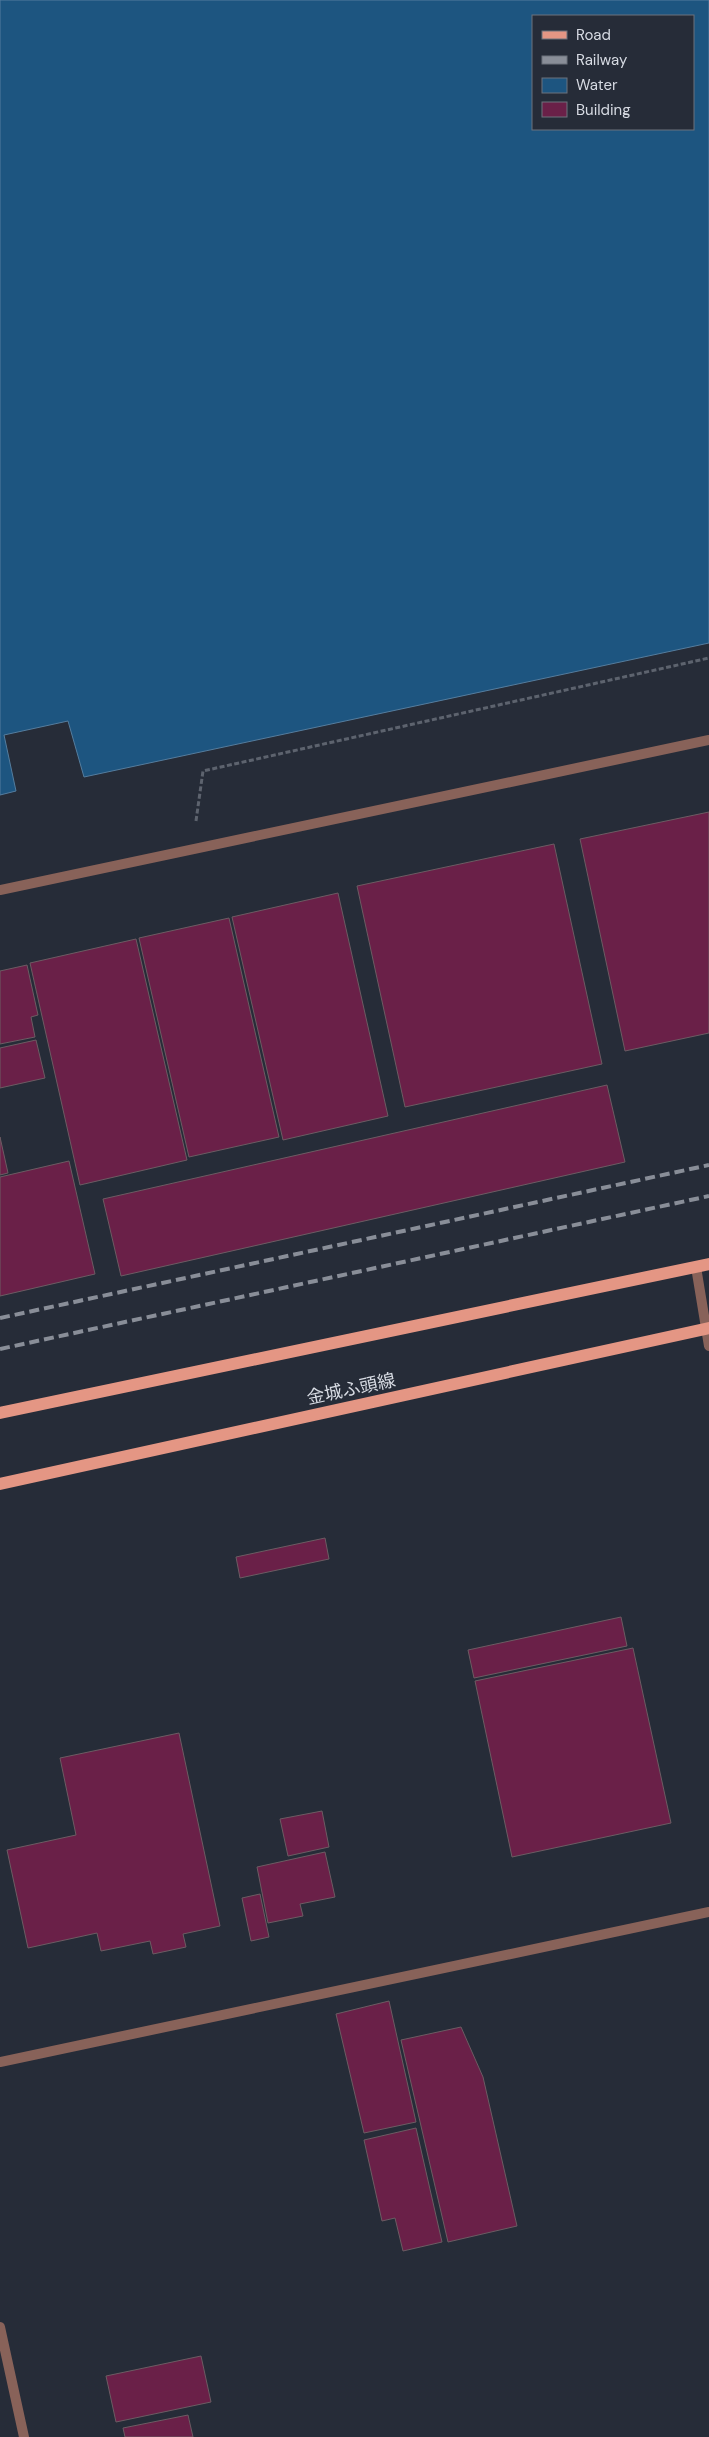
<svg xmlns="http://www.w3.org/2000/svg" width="709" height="2437" viewBox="0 0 709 2437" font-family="'DM Sans','Noto Sans JP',sans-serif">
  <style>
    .water { fill: #1d5580; stroke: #557d9e; fill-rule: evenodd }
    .building { fill: #6a2048; stroke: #6c5c63 }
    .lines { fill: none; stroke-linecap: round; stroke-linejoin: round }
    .path { stroke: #5d636e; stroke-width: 3; stroke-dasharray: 5 2.5; stroke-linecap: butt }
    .service { stroke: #886259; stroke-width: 10 }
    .tertiary { stroke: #886259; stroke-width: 10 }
    .primary { stroke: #e49684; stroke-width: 12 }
    .rail { stroke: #898e98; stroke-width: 4; stroke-dasharray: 10 5; stroke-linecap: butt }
    .labels { text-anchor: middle; stroke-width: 4.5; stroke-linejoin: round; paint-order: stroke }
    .street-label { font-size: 18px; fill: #d7dbe3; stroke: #262c38 }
  </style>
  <rect width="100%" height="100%" fill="#262c38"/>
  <!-- water -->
  <path class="water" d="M0,0H709V643L84,777L68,721L4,735L16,791L0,795ZM533,16H693V129H533Z"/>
  <!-- building -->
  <path class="building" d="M709,812V1033L625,1051L580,839Z
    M554,844L602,1064L405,1107L357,886Z
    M338,893L388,1116L283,1140L232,917Z
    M229,918L279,1137L189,1157L139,938Z
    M136,939L187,1160L80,1185L30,963Z
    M27,965L38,1015L31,1017L35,1037L0,1044V971Z
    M36,1040L45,1078L0,1088V1048Z
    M607,1085L625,1162L121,1276L103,1199Z
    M0,1137L8,1173L0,1175Z
    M69,1161L95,1274L0,1296V1177Z
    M325,1538L329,1559L240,1578L236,1557Z
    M621,1617L627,1646L474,1678L468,1650Z
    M633,1648L671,1823L512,1857L475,1681Z
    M179,1733L220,1926L183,1934L186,1947L153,1954L150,1941L101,1951L97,1933L28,1948L7,1850L76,1835L60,1758Z
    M322,1811L329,1847L288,1856L280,1819Z
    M325,1852L335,1897L300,1904L303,1916L268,1923L257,1867Z
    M260,1894L269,1937L251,1941L242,1898Z
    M389,2001L416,2122L364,2133L336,2014Z
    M461,2027L483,2077L517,2226L448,2242L401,2040Z
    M416,2128L442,2242L403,2251L395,2218L382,2221L364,2140Z
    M201,2356L211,2402L116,2422L106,2376Z
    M188,2415L193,2437H125L123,2428Z"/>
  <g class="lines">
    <!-- path -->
    <path class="path" d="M196,821L203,771L709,658"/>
    <!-- service -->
    <path class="service" d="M696,1267L709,1346
      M0,2062L709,1912"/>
    <!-- tertiary -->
    <path class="tertiary" d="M0,890L709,740
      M0,2327L24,2437"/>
    <!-- primary -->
    <path class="primary" d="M0,1413L709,1264
      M0,1484L709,1328"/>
    <!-- rail -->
    <path class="rail" d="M0,1318L709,1165
      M0,1349L709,1196"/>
  </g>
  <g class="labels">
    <!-- street labels -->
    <g class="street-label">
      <text transform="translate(351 1389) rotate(-12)" y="6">金城ふ頭線</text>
    </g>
  </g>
  <!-- legend -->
  <rect x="532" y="15" width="162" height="115" fill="#262c38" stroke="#6d727c"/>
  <rect x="542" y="31" width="25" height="8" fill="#e49684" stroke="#6d727c"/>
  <text x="576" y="40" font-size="15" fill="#d7dbe3">Road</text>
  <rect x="542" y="56" width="25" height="8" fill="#898e98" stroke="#6d727c"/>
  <text x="576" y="65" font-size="15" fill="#d7dbe3">Railway</text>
  <rect x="542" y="78" width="25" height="15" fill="#1d5580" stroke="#6d727c"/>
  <text x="576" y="90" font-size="15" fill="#d7dbe3">Water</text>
  <rect x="542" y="102" width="25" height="15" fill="#6a2048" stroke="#6d727c"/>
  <text x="576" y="115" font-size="15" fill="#d7dbe3">Building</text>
</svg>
